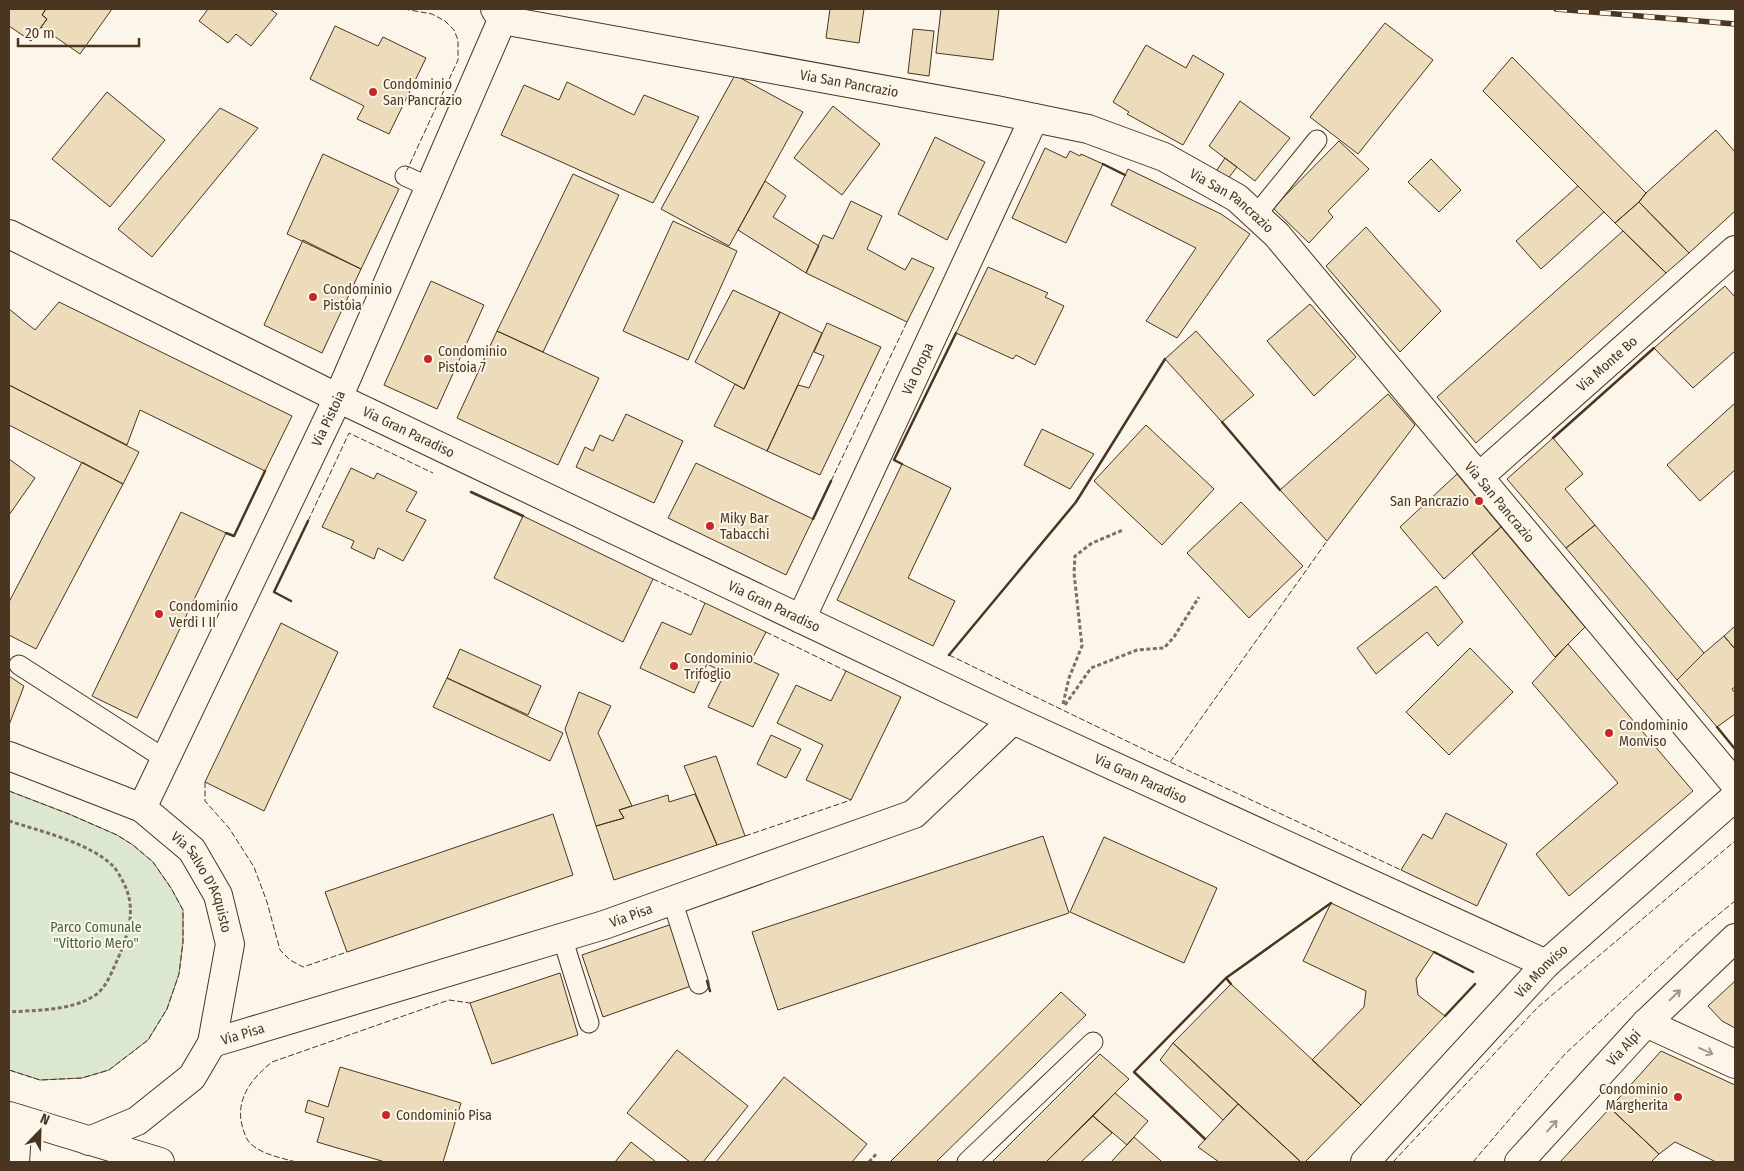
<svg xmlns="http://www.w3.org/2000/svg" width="1744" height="1171" viewBox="0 0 1744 1171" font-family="'Fira Sans Condensed',sans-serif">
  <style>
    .green { fill: #dce7d0; stroke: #887966 }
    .building { fill: #ecdcbc; stroke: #4a3520 }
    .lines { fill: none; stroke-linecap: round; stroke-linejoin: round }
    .service-casing { stroke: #4a3520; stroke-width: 21 }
    .minor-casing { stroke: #4a3520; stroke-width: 30 }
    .tertiary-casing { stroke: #4a3520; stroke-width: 30 }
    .path { stroke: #7f6f5c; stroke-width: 3; stroke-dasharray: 4 2.5; stroke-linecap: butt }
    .service { stroke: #fbf6e9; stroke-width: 19 }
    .minor { stroke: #fbf6e9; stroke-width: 28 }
    .tertiary { stroke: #fbf6e9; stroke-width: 28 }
    .rail-casing { stroke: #4a3520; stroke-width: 5.5 }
    .rail { stroke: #fbf6e9; stroke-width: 4; stroke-dasharray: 11; stroke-linecap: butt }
    .fence { stroke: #4a3520; stroke-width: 1; stroke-dasharray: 6 2.5; stroke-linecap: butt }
    .wall { stroke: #4a3520; stroke-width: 2.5 }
    .oneway { stroke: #a29684 }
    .poi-dot { fill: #c62828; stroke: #fbf6e9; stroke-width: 2 }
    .labels { text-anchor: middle; stroke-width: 4; stroke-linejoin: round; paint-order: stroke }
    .street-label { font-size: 14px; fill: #4a3520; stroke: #fbf6e9 }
    .poi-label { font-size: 14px; fill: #4a3520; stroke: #fbf6e9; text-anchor: start }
    .park-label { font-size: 14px; fill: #436837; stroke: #fbf6e9 }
  </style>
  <rect width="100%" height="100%" fill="#fbf6e9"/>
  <!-- green -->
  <path class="green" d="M9,791L69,814L117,835L133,845L153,862L171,888L183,910V942L179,974L167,1009L148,1040L109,1070L82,1078L40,1080L9,1070Z"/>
  <!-- building -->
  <path class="building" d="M9,9H46L42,15L47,19L31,41L9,26Z
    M46,9H112L80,54L41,27L47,19L42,15Z
    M208,9H270L277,14L251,46L236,34L228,43L199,21Z
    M830,9H864L859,43L826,38Z
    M941,9H999L993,60L936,53Z
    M1385,23L1433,60L1358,154L1310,117Z
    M335,26L378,46L383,37L426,58L389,134L357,119L364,106L310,79Z
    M913,29L934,31L929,76L908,73Z
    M1146,45L1186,68L1193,55L1224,74L1183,145L1127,114L1129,112L1113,102Z
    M1512,57L1646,193L1639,202L1615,223L1483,91Z
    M735,75L803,112L729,246L661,209Z
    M567,82L634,115L644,95L699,117L653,203L501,135L524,85L559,100Z
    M107,92L165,140L110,207L52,159Z
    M1240,101L1290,138L1255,181L1209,146Z
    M833,106L880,144L842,195L794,158Z
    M220,108L258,128L152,257L118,229Z
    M1716,130L1735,152V211L1689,253L1639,202L1646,193Z
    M935,137L985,162L947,240L898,214Z
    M1339,141L1369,169L1328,211L1333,217L1309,243L1273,208Z
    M1045,148L1066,158L1070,151L1080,156L1081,154L1103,164L1066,243L1012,218Z
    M323,154L399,189L361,269L287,234Z
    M1225,158L1237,167L1223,185L1211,179Z
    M1431,159L1461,190L1439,212L1408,182Z
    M1128,169L1221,214L1250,234L1177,338L1146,321L1196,248L1111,205Z
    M573,174L619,195L543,352L497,331Z
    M765,181L786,196L773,217L819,246L806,273L738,230Z
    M1578,186L1604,212L1541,269L1516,241Z
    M851,201L882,216L867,249L905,270L912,258L934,268L907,322L806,273L823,235L833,239Z
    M1639,202L1689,253L1666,273L1615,223Z
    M673,221L737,251L688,360L623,331Z
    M1366,227L1441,311L1400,352L1326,266Z
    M1623,231L1666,273L1476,443L1437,397Z
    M303,240L361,269L322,353L264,325Z
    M988,267L1048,293L1045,297L1064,306L1035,365L1016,355L1013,359L956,333Z
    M431,281L484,305L437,409L384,385Z
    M1725,286L1735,297V351L1693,388L1654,348Z
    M733,290L780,312L744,389L695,362Z
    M59,302L292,416L265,471L140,410L127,445L9,385V309L35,330Z
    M1310,304L1356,357L1314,396L1267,341Z
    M780,312L822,333L767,451L714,426L735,384L744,389Z
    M827,323L881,347L820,475L767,451L798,385L809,388L824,356L814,352Z
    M497,331L599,378L558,465L457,418Z
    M1196,331L1254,395L1222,422L1165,359Z
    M9,385L139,452L123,484L9,425Z
    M1388,394L1415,425L1327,541L1280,490Z
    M1735,403V470L1700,501L1667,465Z
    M626,414L683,441L654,503L576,467L585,447L593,451L600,435L613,441Z
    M1146,425L1214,489L1162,545L1094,481Z
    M1042,429L1094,454L1070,489L1024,465Z
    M1553,438L1583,474L1565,489L1595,525L1566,548L1507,479Z
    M9,459L35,478L9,515Z
    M82,462L123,484L36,649L9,635V602Z
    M696,463L813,519L786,575L668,518Z
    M902,464L951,488L908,578L955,601L933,646L837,600Z
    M351,468L374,479L377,473L417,492L406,511L426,520L403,561L378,548L374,559L351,548L354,541L322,527Z
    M1457,474L1501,527L1444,579L1400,527Z
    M1241,502L1303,566L1249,618L1187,553Z
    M181,512L226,533L137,718L92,696Z
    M523,516L653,579L623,642L494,578Z
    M1595,525L1704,653L1677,680L1566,548Z
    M1501,527L1585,627L1555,657L1472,553Z
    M1436,586L1463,622L1438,646L1427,632L1376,674L1357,648Z
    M705,603L766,632L751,661L779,674L753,727L708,707L725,673L707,664L694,693L640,668L662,622L691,635Z
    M281,623L338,652L264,811L205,782Z
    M1735,626V649L1724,636Z
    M1724,636L1735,649V687L1732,689L1735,693V714L1717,727L1677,680L1704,653Z
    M1568,644L1693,791L1569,896L1536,854L1618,783L1532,683Z
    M1470,648L1513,692L1449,755L1406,712Z
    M460,649L541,686L528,715L447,678Z
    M846,671L901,697L851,800L806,780L823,745L777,723L796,685L831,701Z
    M9,676L24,686L9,725Z
    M447,678L563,733L550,761L433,707Z
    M579,692L611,706L598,733L632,806L619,810L624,818L596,826L565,729Z
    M771,735L801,749L786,778L757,764Z
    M716,756L745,836L717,845L684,766Z
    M695,794L717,845L614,880L596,826L624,818L619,810L668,795L669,802Z
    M1446,813L1507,844L1477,906L1401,870L1423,834L1432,839Z
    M553,814L573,875L347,952L325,892Z
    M1043,836L1069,913L778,1010L752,932Z
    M1104,837L1217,888L1184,963L1070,912Z
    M1331,903L1434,952L1416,979L1418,995L1445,1016L1361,1105L1312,1060L1364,1007L1366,991L1303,961Z
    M672,924L691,986L603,1017L582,955Z
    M560,973L578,1035L492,1064L470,1003Z
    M1735,981V1028L1722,1021L1708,1006Z
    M1231,984L1361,1105L1305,1162H1301L1173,1043Z
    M1061,992L1086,1015L936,1162H890Z
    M1173,1043L1238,1104L1223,1120L1160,1060Z
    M677,1050L748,1106L703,1162H690L627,1113Z
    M1661,1051L1735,1085V1162H1716L1675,1142L1659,1154L1610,1108Z
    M1100,1054L1129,1079L1046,1162H992Z
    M340,1067L461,1103L443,1162H385L317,1142L324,1118L305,1112L308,1100L328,1107Z
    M784,1077L867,1144L852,1162H716Z
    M1115,1093L1148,1121L1127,1145L1093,1116Z
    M1238,1104L1301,1162H1219L1198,1147Z
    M1610,1108L1659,1154L1651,1162H1560Z
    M1093,1116L1112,1133L1081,1162H1046Z
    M1134,1137L1161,1161L1160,1162H1111Z
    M631,1142L656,1162H615Z"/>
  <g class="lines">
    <!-- service casing -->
    <g class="service-casing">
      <path id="service" d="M405,176L429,187
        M1256,215L1317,140
        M19,665L165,759
        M672,900L699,984
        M562,937L589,1023
        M967,1162L1093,1042"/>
    </g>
    <!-- minor casing -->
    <g class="minor-casing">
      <g id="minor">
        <path id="s1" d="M495,9L502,20L996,110L1088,129L1164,157L1237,198L1277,235L1735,784"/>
        <path id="s2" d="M9,234L338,398L1013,720L1546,964"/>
        <path id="s3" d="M1479,477L1735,250"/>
        <path id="s4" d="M801,619L1034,118"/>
        <path id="s5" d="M9,756L142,808L192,850L218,895L230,944L212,1043L192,1077L137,1121L89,1141"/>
        <path id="s6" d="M142,808L338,398L502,20"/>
        <path d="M1646,1023L1735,1064"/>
        <path id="s7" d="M212,1043L604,925L914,814L1013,720"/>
        <path d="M9,1116L160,1162"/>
        <path d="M15,1162L18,1119"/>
        <path id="s8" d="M1519,1162L1646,1023L1735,938"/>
      </g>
    </g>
    <!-- tertiary casing -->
    <g class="tertiary-casing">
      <g id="tertiary">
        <path id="s9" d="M1365,1162L1546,964L1735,797"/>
      </g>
    </g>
    <!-- path -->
    <path class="path" d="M1063,704L1069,678L1082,646L1074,573L1075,556L1092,543L1123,530
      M1065,705L1091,668L1137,650L1164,648L1174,637L1199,597
      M9,821C40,831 90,843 113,866C116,869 119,874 121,878C139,908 128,936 115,965C110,976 105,989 94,996C70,1011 36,1010 9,1012
      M869,1162L877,1153"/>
    <!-- service -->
    <use href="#service" class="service"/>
    <!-- minor -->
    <use href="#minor" class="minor"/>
    <!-- tertiary -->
    <use href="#tertiary" class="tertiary"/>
    <!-- rail casing -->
    <g class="rail-casing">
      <path id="rail" d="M1556,9L1735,24"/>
    </g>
    <!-- rail -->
    <use href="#rail" class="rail"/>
    <!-- fence -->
    <path class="fence" d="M404,9L432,14L445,21L454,30L458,40V60L407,170
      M831,481L907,322
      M308,521L349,433L433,473
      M653,579L705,603
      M766,632L846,671
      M949,655L1170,762L1401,870
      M1170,762L1327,541
      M205,782V801L229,828L254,867L267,902L280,950L290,960L303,967L347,952
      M9,791L69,814L117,835L133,845L153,862L171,888L183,910V942L179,974L167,1009L148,1040L109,1070L82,1078L40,1080L9,1070
      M745,836L851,800
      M1434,952L1473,972
      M1445,1016L1475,984
      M296,1162C282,1158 264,1155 252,1145C247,1141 245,1135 243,1129C234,1100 251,1079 272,1062L449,1000L470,1003
      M1393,1162L1538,1007L1735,841
      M1473,1162L1565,1054L1692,936L1735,901"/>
    <!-- wall -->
    <path class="wall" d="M1103,164L1125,175
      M1222,422L1280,490
      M1553,438L1654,348
      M902,464L894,460L956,333
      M471,492L523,516
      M813,519L831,481
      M226,533L234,536L265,471
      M291,601L274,592L308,521
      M949,655L1076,502L1165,359
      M1717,727L1735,749
      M1434,952L1473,972
      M1226,978L1331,903
      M707,981L710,991
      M1445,1016L1475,984
      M1205,1139L1134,1072L1226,978L1231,984"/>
  </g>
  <!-- one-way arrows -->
  <defs><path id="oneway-shaft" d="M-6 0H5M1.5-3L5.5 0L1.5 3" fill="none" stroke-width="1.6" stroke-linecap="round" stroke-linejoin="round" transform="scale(1.25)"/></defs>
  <g class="oneway">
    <use href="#oneway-shaft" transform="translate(1675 995) rotate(-44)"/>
    <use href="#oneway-shaft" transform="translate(1706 1051) rotate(25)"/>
    <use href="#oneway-shaft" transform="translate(1552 1126) rotate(-48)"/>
  </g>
  <!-- markers -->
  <g class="poi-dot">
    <circle cx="373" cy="92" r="5"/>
    <circle cx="313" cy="297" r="5"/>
    <circle cx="428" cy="359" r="5"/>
    <circle cx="1479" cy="501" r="5"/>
    <circle cx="710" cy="526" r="5"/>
    <circle cx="159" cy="614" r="5"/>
    <circle cx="674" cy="666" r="5"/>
    <circle cx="1609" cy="733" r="5"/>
    <circle cx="1678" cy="1097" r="5"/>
    <circle cx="386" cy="1115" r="5"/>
  </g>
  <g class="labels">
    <!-- street labels -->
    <g class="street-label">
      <text dy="5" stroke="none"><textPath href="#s1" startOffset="366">Via San Pancrazio</textPath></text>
      <text dy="5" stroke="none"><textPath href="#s1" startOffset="771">Via San Pancrazio</textPath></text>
      <text dy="5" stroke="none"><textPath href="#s3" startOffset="171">Via Monte Bo</textPath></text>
      <text dy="5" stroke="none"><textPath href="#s4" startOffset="276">Via Oropa</textPath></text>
      <text dy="5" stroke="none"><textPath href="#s6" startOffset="432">Via Pistoia</textPath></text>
      <text dy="5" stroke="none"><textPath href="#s2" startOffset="446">Via Gran Paradiso</textPath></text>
      <text dy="5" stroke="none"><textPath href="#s1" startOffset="1176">Via San Pancrazio</textPath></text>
      <text dy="5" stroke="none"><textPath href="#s2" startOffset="851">Via Gran Paradiso</textPath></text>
      <text dy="5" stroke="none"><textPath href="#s2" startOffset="1256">Via Gran Paradiso</textPath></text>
      <text dy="5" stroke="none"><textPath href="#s5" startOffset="241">Via Salvo D'Acquisto</textPath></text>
      <text dy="5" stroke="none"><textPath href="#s7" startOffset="438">Via Pisa</textPath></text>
      <text dy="5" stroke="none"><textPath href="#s9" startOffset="260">Via Monviso</textPath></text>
      <text dy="5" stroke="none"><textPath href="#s7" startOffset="32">Via Pisa</textPath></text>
      <text dy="5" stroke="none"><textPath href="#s8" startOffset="155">Via Alpi</textPath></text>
    </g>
    <!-- poi labels -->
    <g class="poi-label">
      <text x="383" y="89">Condominio<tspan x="383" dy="16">San Pancrazio</tspan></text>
      <text x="323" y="294">Condominio<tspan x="323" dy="16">Pistoia</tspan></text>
      <text x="438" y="356">Condominio<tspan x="438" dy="16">Pistoia 7</tspan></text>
      <text x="1469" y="506" text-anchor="end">San Pancrazio</text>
      <text x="720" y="523">Miky Bar<tspan x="720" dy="16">Tabacchi</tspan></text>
      <text x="169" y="611">Condominio<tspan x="169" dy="16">Verdi I II</tspan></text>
      <text x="684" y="663">Condominio<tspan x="684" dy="16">Trifoglio</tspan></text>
      <text x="1619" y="730">Condominio<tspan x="1619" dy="16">Monviso</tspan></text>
      <text x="1668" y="1094" text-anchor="end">Condominio<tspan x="1668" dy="16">Margherita</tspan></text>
      <text x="396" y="1120">Condominio Pisa</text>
    </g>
    <!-- park labels -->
    <g class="park-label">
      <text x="96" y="932">Parco Comunale<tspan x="96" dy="16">"Vittorio Mero"</tspan></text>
    </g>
  </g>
  <!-- border -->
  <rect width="1744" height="1171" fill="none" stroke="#4a3520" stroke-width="20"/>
  <!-- north arrow -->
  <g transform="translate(40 1131) rotate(23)" stroke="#fbf6e9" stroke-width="4" paint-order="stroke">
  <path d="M0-4L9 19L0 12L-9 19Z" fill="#4a3520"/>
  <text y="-8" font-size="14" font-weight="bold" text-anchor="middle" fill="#4a3520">N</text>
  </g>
  <!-- scale -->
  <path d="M18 38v8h121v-8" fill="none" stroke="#4a3520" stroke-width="2.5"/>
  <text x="25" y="38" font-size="15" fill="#4a3520" stroke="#fbf6e9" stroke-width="4" paint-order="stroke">20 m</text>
</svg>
